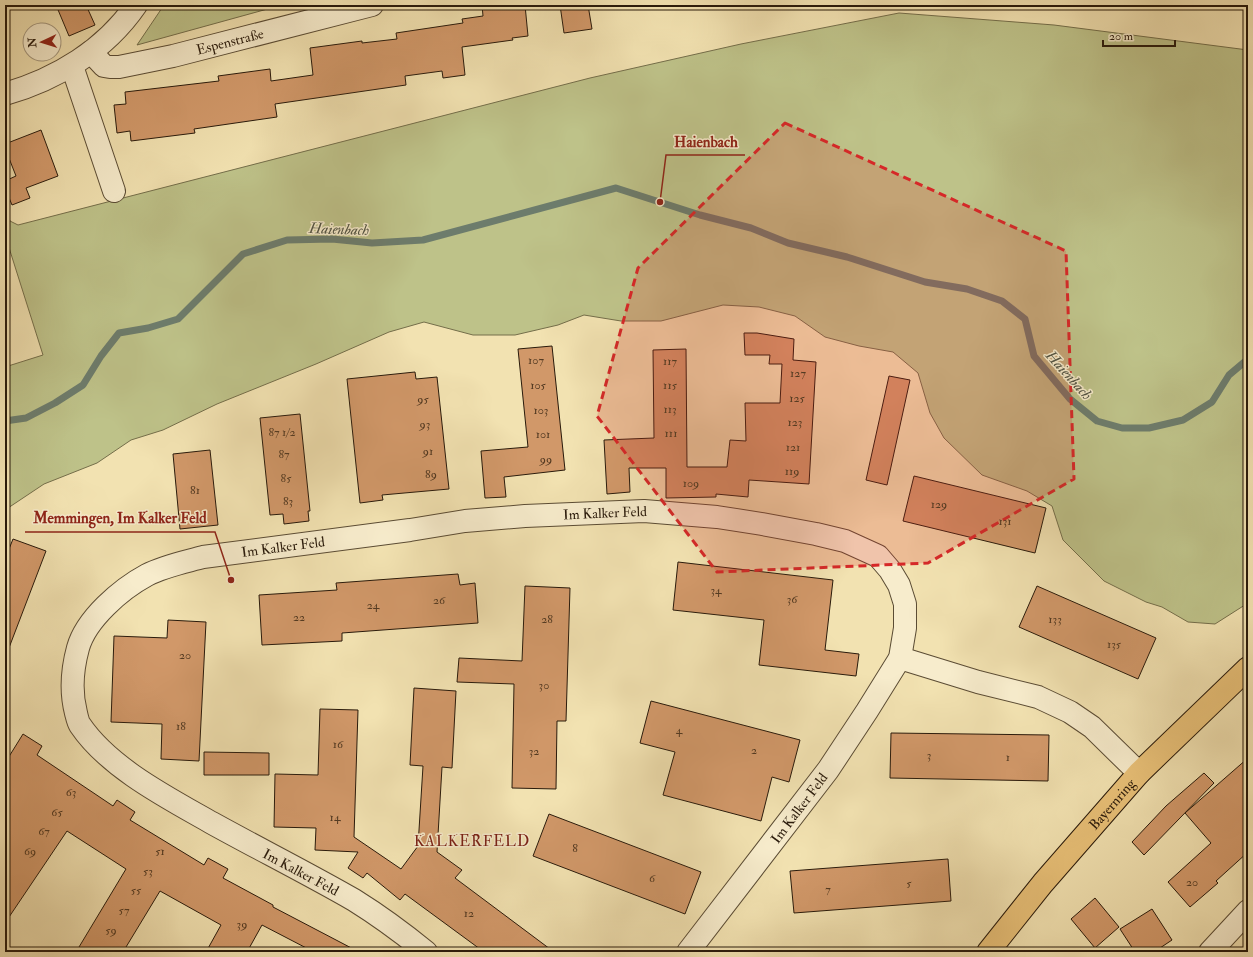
<svg xmlns="http://www.w3.org/2000/svg" width="1253" height="957" viewBox="0 0 1253 957" font-family="'IM FELL Double Pica',serif">
  <style>
    .green { fill: #bec289; stroke: #746e4a }
    .lines { fill: none; stroke-linecap: round; stroke-linejoin: round }
    .stream { stroke: #6d7c6c; stroke-width: 7 }
    .building { fill: #d19869; stroke: #291a0b }
    .minor-casing { stroke: #5b4c34; stroke-width: 24 }
    .major-casing { stroke: #291a0b; stroke-width: 24 }
    .minor { stroke: #f7eccc; stroke-width: 22 }
    .major { stroke: #e9c178; stroke-width: 22 }
    .marked { fill: #d62828; fill-opacity: 0.2; stroke: #d62828; stroke-width: 3; stroke-dasharray: 8 5; stroke-linejoin: round }
    .labels { text-anchor: middle; stroke-width: 3; stroke-linejoin: round; paint-order: stroke }
    .number-label { font-size: 12px; fill: #533a22 }
    .street-label { font-size: 14px; fill: #291a0b; stroke: #f7eccc }
    .water-label { font-size: 15px; font-style: italic; fill: #515343; stroke: #f7eccc }
    .neighbourhood-label { font-size: 15px; letter-spacing: 1px; fill: #7a1f14; stroke: #f7eccc }
    .leader { fill: none; stroke: #8f2418; stroke-width: 1.5 }
    .callout-dot { fill: #8f2418; stroke: #f7eccc; stroke-width: 1.5 }
    .callout-label { font-size: 15px; text-anchor: middle; font-weight: bold; fill: #8f2418; stroke: #f7eccc; stroke-width: 3; stroke-linejoin: round; paint-order: stroke }
  </style>
  <rect width="100%" height="100%" fill="#f2e2b1"/>
  <filter id="stains"><feTurbulence type="fractalNoise" baseFrequency=".005" numOctaves="4"/><feColorMatrix values="0 0 0 0 .2 0 0 0 0 .09 0 0 0 0 .02 0 0 0 .5 -.17"/></filter>
  <radialGradient id="worn" r=".72"><stop offset=".6" stop-color="#630" stop-opacity="0"/><stop offset="1" stop-color="#630" stop-opacity=".3"/></radialGradient>
  <!-- green -->
  <path class="green" d="M164,5H282L137,45Z
    M899,13L1054,25L1248,50V603L1215,624L1188,622L1162,607L1146,602L1104,581L1063,540L1052,506L1027,491L982,475L944,438L930,413L918,373L893,352L859,346L825,337L795,316L759,307L723,305L661,321H621L584,315L558,325L515,335H473L424,322L389,332L316,364L217,404L163,430L131,440L97,463L44,484L5,510V367L43,355L5,235V206L10,221L18,225L590,78L741,44Z"/>
  <g class="lines">
    <!-- stream -->
    <path class="stream" d="M5,421L26,418L55,403L83,385L101,356L119,333L148,328L178,319L243,254L287,240L332,239L372,243L423,240L616,188L700,215L751,228L788,243L847,257L925,282L967,289L1002,301L1025,319L1034,356L1070,399L1097,421L1122,428H1149L1183,420L1212,402L1229,375L1248,359"/>
  </g>
  <!-- building -->
  <path class="building" d="M56,5H86L95,25L69,36Z
    M482,5H525L528,36L512,38L513,40L462,47L465,75L443,78L442,71L405,76L406,85L275,104L277,117L194,129L195,133L131,141L130,131L117,133L114,105L126,104L125,92L219,81L218,76L270,69L271,81L313,75L310,48L362,41V43L397,39L396,33L463,23L462,19L483,16Z
    M560,5H588L592,29L564,33Z
    M41,130L58,176L26,188L30,198L12,205L5,188V181L16,176L5,148V144Z
    M744,333H757L794,339L793,360L816,362L809,484L749,480L748,497L716,494V497L666,498V468H629L630,492L607,494L604,440L654,438L653,350L686,349L687,467H727L730,440L746,441L745,403H780L782,364H769L770,355H745Z
    M552,346L565,470L504,477L506,497L485,498L481,451L528,447L518,349Z
    M415,372L416,379L437,377L449,489L382,495L383,500L360,503L347,379Z
    M889,376L910,380L887,485L866,480Z
    M300,414L310,511H308L309,521L284,524L283,514L270,515L260,418Z
    M210,450L218,525L180,529L173,454Z
    M914,476L1046,508L1035,553L903,521Z
    M13,539L46,551L7,653H5V559Z
    M678,562L833,580L825,650L859,654L856,676L759,665L764,620L673,610Z
    M458,574L460,585L475,583L478,623L342,633V641L262,645L259,595L337,590L336,583Z
    M525,586L570,588L566,721H557L556,789L512,788L514,684L457,682L459,658L522,661Z
    M1037,586L1156,638L1138,679L1019,627Z
    M168,620L206,622L199,761L161,759L162,724L111,722L114,636L167,638Z
    M414,688L456,691L452,768L442,767L437,852L462,870L455,878L554,952H484L405,894L400,900L367,873L363,878L348,868L358,852L315,850L316,828L274,827L275,774L318,775L320,709L358,710L354,837L401,869L418,846L423,766L410,765Z
    M651,701L800,740L789,782L772,777L761,821L663,795L675,752L640,743Z
    M891,733L1049,735L1048,781L890,778Z
    M23,734L42,746L37,755L113,806L117,800L135,812L130,820L204,865L208,858L228,869L223,878L273,905V907L359,952H314L262,925L247,952H206L221,925L160,891L123,952H76L126,869L67,831L5,923V763Z
    M204,752L269,753V775H204Z
    M1248,758V852L1216,881L1218,883L1190,907L1168,882L1211,843L1185,813Z
    M1204,773L1214,783L1144,855L1132,842L1166,806Z
    M549,814L701,872L685,914L533,856Z
    M948,859L951,901L794,913L790,871Z
    M1095,898L1119,927L1095,948L1071,919Z
    M1152,909L1172,940L1154,952H1135L1120,929Z"/>
  <g class="lines">
    <!-- minor casing -->
    <g class="minor-casing">
      <g id="minor">
        <path id="s1" d="M91,52L104,66L110,67H119L173,56L372,5"/>
        <path d="M72,66L114,191"/>
        <path d="M5,94C57,79 105,50 136,5"/>
        <path d="M900,658L978,682L1038,697L1070,712L1092,727L1139,773"/>
        <path id="s2" d="M426,952C404,934 378,915 354,900C307,873 259,849 212,823C168,798 109,768 80,725C78,722 77,717 76,713C70,690 72,670 78,648C86,619 121,589 147,575C164,566 185,562 203,557L410,530L465,521L525,516L644,511L717,517L762,524L816,534L845,541L878,556L890,570L899,585L905,604V628L900,658L867,711L828,770L688,952"/>
        <path d="M1210,952L1248,911"/>
      </g>
    </g>
    <!-- major casing -->
    <g class="major-casing">
      <g id="major">
        <path id="s3" d="M988,952L1043,883L1139,773L1248,668"/>
      </g>
    </g>
    <!-- minor -->
    <use href="#minor" class="minor"/>
    <!-- major -->
    <use href="#major" class="major"/>
  </g>
  <!-- marked area -->
  <path class="marked" d="M785,123L1066,251L1074,479L928,563L717,572L597,416L638,268Z"/>
  <g class="labels">
    <!-- number labels -->
    <g class="number-label">
      <text x="536" y="364">107</text>
      <text x="670" y="365">117</text>
      <text x="798" y="377">127</text>
      <text x="538" y="389">105</text>
      <text x="670" y="389">115</text>
      <text x="797" y="402">125</text>
      <text x="423" y="403">95</text>
      <text x="670" y="413">113</text>
      <text x="541" y="414">103</text>
      <text x="795" y="426">123</text>
      <text x="425" y="428">93</text>
      <text x="282" y="436">87 1/2</text>
      <text x="671" y="437">111</text>
      <text x="543" y="438">101</text>
      <text x="793" y="451">121</text>
      <text x="428" y="455">91</text>
      <text x="284" y="458">87</text>
      <text x="546" y="463">99</text>
      <text x="792" y="475">119</text>
      <text x="431" y="478">89</text>
      <text x="286" y="482">85</text>
      <text x="691" y="487">109</text>
      <text x="195" y="494">81</text>
      <text x="288" y="505">83</text>
      <text x="939" y="508">129</text>
      <text x="1005" y="525">131</text>
      <text x="716" y="594">34</text>
      <text x="792" y="603">36</text>
      <text x="439" y="604">26</text>
      <text x="373" y="609">24</text>
      <text x="299" y="621">22</text>
      <text x="547" y="623">28</text>
      <text x="1055" y="623">133</text>
      <text x="1114" y="648">135</text>
      <text x="185" y="659">20</text>
      <text x="544" y="689">30</text>
      <text x="181" y="730">18</text>
      <text x="679" y="734">4</text>
      <text x="338" y="748">16</text>
      <text x="754" y="754">2</text>
      <text x="534" y="755">32</text>
      <text x="929" y="759">3</text>
      <text x="1008" y="761">1</text>
      <text x="71" y="796">63</text>
      <text x="57" y="816">65</text>
      <text x="335" y="821">14</text>
      <text x="44" y="835">67</text>
      <text x="575" y="852">8</text>
      <text x="30" y="855">69</text>
      <text x="160" y="855">51</text>
      <text x="148" y="875">53</text>
      <text x="652" y="882">6</text>
      <text x="1192" y="886">20</text>
      <text x="909" y="887">5</text>
      <text x="828" y="893">7</text>
      <text x="136" y="894">55</text>
      <text x="124" y="914">57</text>
      <text x="469" y="917">12</text>
      <text x="242" y="928">39</text>
      <text x="111" y="934">59</text>
    </g>
    <!-- street labels -->
    <g class="street-label">
      <text dy="5" stroke="none"><textPath href="#s1" startOffset="148">Espenstraße</textPath></text>
      <text dy="5" stroke="none"><textPath href="#s2" startOffset="1061">Im Kalker Feld</textPath></text>
      <text dy="5" stroke="none"><textPath href="#s2" startOffset="737">Im Kalker Feld</textPath></text>
      <text dy="5" stroke="none"><textPath href="#s3" startOffset="193">Bayernring</textPath></text>
      <text transform="translate(799 808) rotate(-53)" y="5">Im Kalker Feld</text>
      <text transform="translate(301 872) rotate(28)" y="5">Im Kalker Feld</text>
    </g>
    <!-- water labels -->
    <g class="water-label">
      <text transform="translate(339 229) rotate(2)" y="5">Haienbach</text>
      <text transform="translate(1069 375) rotate(48)" y="5">Haienbach</text>
    </g>
    <!-- neighbourhood labels -->
    <g class="neighbourhood-label">
      <text x="472" y="846">KALKERFELD</text>
    </g>
  </g>
  <!-- callouts -->
  <path class="leader" d="M660 202L666 155H745M231 580L215 532H25"/>
  <g class="callout-dot">
    <circle cx="660" cy="202" r="4"/>
    <circle cx="231" cy="580" r="4"/>
  </g>
  <g class="callout-label">
    <text x="706" y="147">Haienbach</text>
    <text x="120" y="523">Memmingen, Im Kalker Feld</text>
  </g>
  <!-- margin -->
  <rect width="1253" height="957" fill="none" stroke="#f2e2b1" stroke-width="20"/>
  <rect x="6" y="6" width="1241" height="945" fill="none" stroke="#291a0b" stroke-width="2"/>
  <rect x="10" y="10" width="1233" height="937" fill="none" stroke="#291a0b"/>
  <!-- north arrow -->
  <g transform="translate(42 42) rotate(266)"><circle r="19" fill="#f7eccc" stroke="#a5987f"/>
  <path d="M0-3L7 15L0 10L-7 15Z" fill="#8f2418"/>
  <text y="-6" font-size="11" font-weight="bold" text-anchor="middle" fill="#291a0b">N</text>
  </g>
  <!-- scale -->
  <path d="M1103 40v6h72v-6" fill="none" stroke="#291a0b" stroke-width="2"/>
  <text x="1109" y="40" font-size="12" fill="#291a0b" stroke="#f7eccc" stroke-width="3" paint-order="stroke">20 m</text>
  <rect width="100%" height="100%" filter="url(#stains)"/>
  <rect width="100%" height="100%" fill="url(#worn)"/>
</svg>
